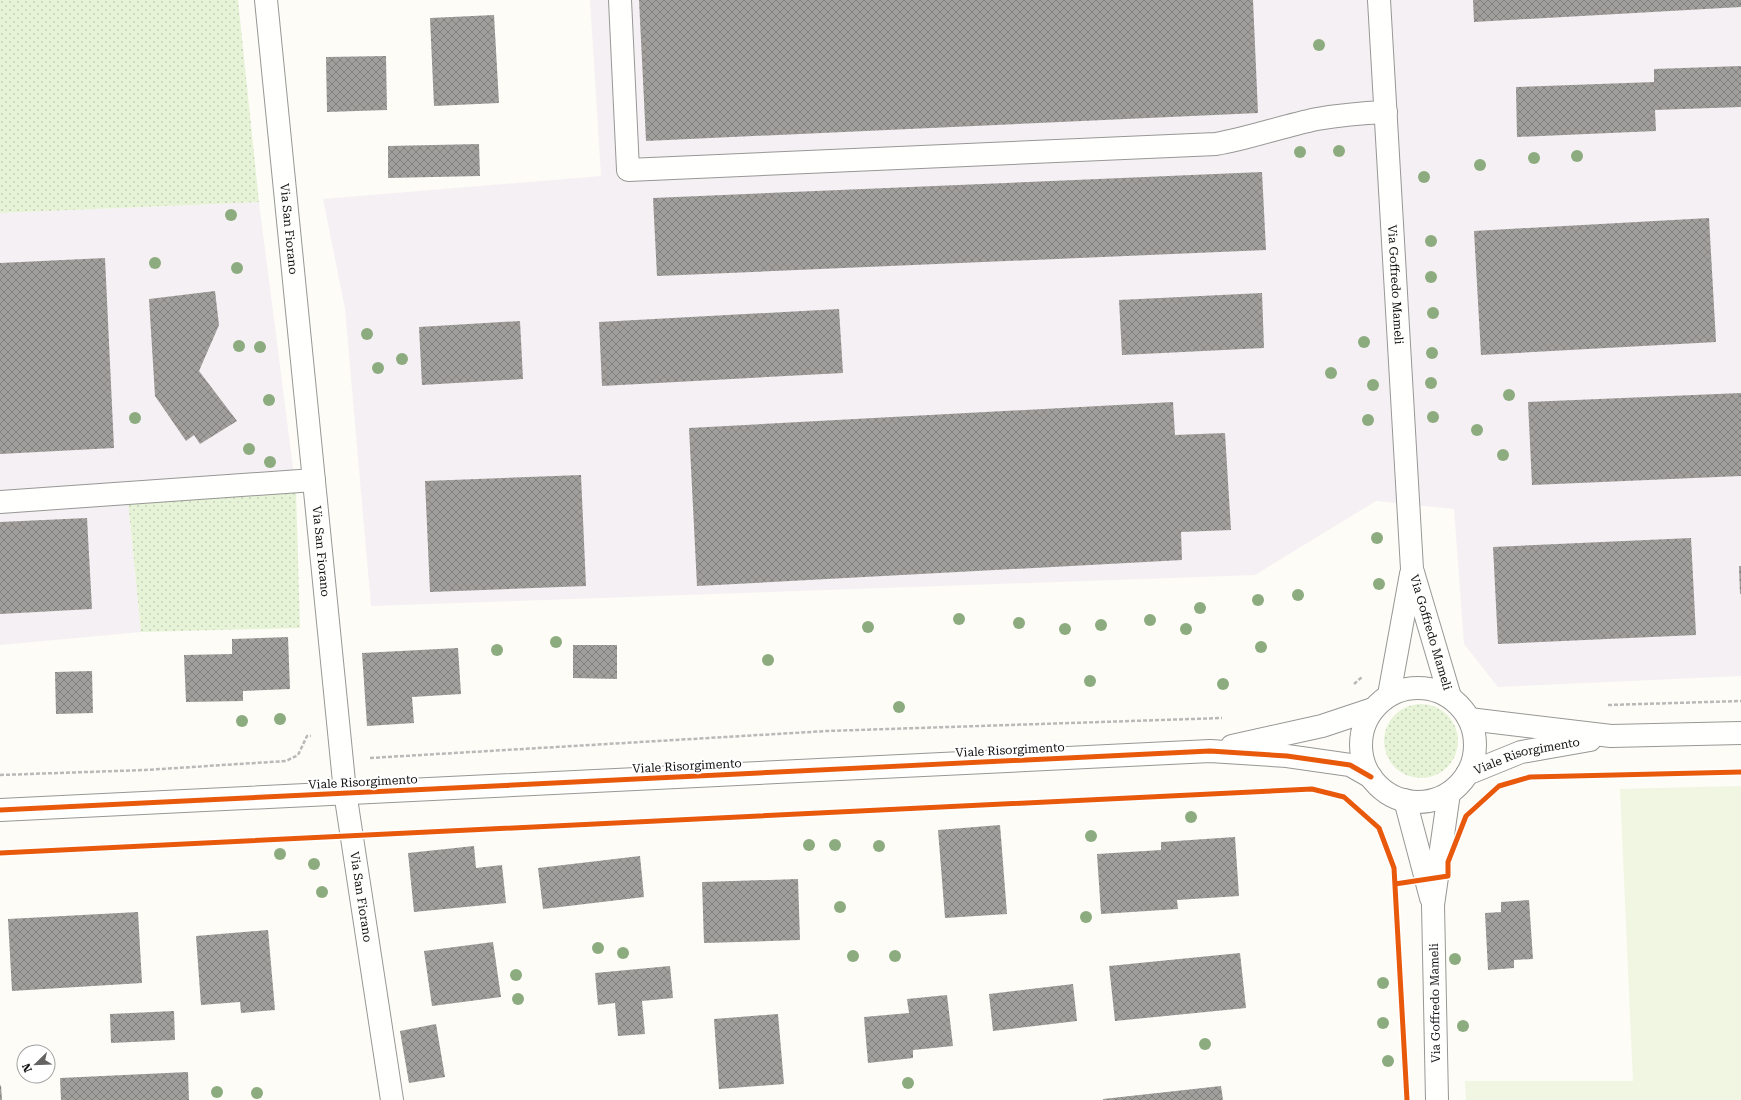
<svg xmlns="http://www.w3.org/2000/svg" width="1741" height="1100" viewBox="0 0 1741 1100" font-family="'Roboto Serif',serif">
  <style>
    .industrial { fill: #f5f0f3 }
    .grass { fill: url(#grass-dots) }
    .pitch { fill: #f0f6e1 }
    .building { fill: url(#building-cross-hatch) }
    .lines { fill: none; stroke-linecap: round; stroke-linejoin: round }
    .minor-casing { stroke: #979795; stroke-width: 24 }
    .path { stroke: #b9b9b8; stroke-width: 2.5; stroke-dasharray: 4 2; stroke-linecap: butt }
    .minor { stroke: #fffffe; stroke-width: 22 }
    .cycleway-casing { stroke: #fff; stroke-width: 8 }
    .cycleway { stroke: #e8590c; stroke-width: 5 }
    .tree { fill: #8cac80 }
    .labels { text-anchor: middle; stroke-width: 4; stroke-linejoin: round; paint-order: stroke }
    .street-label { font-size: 12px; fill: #111; stroke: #fff }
  </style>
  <defs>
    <pattern id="grass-dots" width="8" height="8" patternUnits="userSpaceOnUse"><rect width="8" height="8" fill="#e7f3d7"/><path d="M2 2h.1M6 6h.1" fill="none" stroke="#c5cfb8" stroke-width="1.8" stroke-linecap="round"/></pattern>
    <pattern id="building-cross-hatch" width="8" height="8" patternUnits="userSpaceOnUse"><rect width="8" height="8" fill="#a19f9c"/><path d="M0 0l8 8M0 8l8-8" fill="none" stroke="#82807e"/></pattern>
  </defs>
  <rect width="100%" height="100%" fill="#fdfcf7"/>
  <!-- industrial -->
  <path class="industrial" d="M590,0H1741V676L1498,687L1464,644L1454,509L1376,501L1255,575L371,606L345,309L323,199L601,176Z
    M259,202L296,491L128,501L141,632L0,645V213Z"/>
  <!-- grass -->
  <path class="grass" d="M0,0H238L259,202L0,213Z
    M296,491L300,628L141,632L128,501Z
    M1384 741a37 37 0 1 1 74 0a37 37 0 1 1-74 0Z"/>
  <!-- pitch -->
  <path class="pitch" d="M1741,786V1100H1466L1465,1081H1633L1620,789Z"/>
  <!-- building -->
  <path class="building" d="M639,0H1253L1258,113L646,141Z
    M1473,0H1741V7L1474,22Z
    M494,15L499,103L434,106L430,18Z
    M386,56L387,110L327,112L326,57Z
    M1741,66V107L1655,110L1656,131L1517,137L1516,87L1654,82V69Z
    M479,144L480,176L388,178V146Z
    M1262,172L1266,250L657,276L653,198Z
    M1709,218L1716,342L1481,355L1474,231Z
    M105,258L114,448L0,454V263Z
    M215,291L219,325L199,371L237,421L200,444L194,435L186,441L155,396L149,299Z
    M1262,293L1264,348L1122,355L1119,300Z
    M839,309L843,373L602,386L599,322Z
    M520,321L523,379L422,385L419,327Z
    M1741,393V476L1532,485L1528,402Z
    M1173,402L1175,435L1225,433L1231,530L1181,532L1182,560L697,586L689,428Z
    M581,475L586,586L430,592L425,481Z
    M87,518L92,609L0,614V522Z
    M1691,538L1696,635L1498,644L1493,547Z
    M1739,566H1741V594H1740Z
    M288,637L290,689L243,691V701L186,702L184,655L232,654V639Z
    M573,645H617V679L573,678Z
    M458,648L461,694L412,697L414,723L367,726L362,653Z
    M92,671L93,713L56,714L55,672Z
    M1000,825L1007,914L945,918L938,830Z
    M1235,837L1239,896L1177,900L1178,909L1101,914L1097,854L1161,850V842Z
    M474,846L476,868L502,865L506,903L414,912L408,853Z
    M640,856L644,897L543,909L538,868Z
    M798,879L800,940L704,943L702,882Z
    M1529,900L1533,959L1514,960V968L1488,970L1485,913L1501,912V902Z
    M138,912L142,983L12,991L8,919Z
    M268,930L275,1010L241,1013L240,1002L201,1005L196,936Z
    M493,942L501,997L432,1006L424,951Z
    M1240,953L1246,1008L1115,1021L1109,966Z
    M670,966L673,998L642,1001L645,1034L618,1036L615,1003L598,1005L595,973Z
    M1073,984L1077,1021L993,1031L989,994Z
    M947,995L953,1046L913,1050V1058L868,1063L864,1017L909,1013L907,999Z
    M174,1011L175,1040L111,1043L110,1014Z
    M778,1014L784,1084L719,1089L714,1019Z
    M436,1024L445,1077L409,1083L400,1031Z
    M188,1072L189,1100H61L60,1078Z
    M1,1085L2,1100H0V1086Z
    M1221,1086L1223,1100H1103V1099Z"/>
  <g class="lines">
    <!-- minor casing -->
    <g class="minor-casing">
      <g id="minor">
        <path id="s1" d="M266,0L345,792L392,1100"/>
        <path d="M620,0L628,170L1216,144C1250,138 1283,126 1317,119C1340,115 1363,113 1386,112"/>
        <path id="s2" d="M1379,0L1412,569L1450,697"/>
        <path d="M0,502L314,480"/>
        <circle cx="1418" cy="745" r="57"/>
        <path d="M1389,695L1411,574"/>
        <path d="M1469,719L1611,736L1741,733"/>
        <path d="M1232,746L1322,726L1373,709"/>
        <path id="s3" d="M1467,774L1521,752L1590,740"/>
        <path d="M1405,800L1431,898"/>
        <path d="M0,810L1210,751L1287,756L1350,765L1371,777"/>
        <path d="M1437,1100L1433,905L1449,793"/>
      </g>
    </g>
    <!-- path -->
    <path class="path" d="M1354,684L1362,677
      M1608,705L1741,701
      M370,758L827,731L1222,718
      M0,775L145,770L286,761L298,755L307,736H311"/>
    <!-- minor -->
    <use href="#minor" class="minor"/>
    <!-- cycleway casing -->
    <g class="cycleway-casing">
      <path id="cycleway" d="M0,810L1210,751L1287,756L1350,765L1371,777
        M0,853L1312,789L1344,797L1379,828L1394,868L1407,1100
        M1395,884L1448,876V862L1466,816L1499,786L1530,777L1741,772"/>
    </g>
    <!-- cycleway -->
    <use href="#cycleway" class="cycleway"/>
  </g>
  <!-- trees -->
  <g class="tree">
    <circle cx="1319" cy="45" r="6"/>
    <circle cx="1339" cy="151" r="6"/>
    <circle cx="1300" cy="152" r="6"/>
    <circle cx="1577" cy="156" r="6"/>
    <circle cx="1534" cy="158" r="6"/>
    <circle cx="1480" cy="165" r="6"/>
    <circle cx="1424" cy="177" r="6"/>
    <circle cx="231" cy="215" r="6"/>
    <circle cx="1431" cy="241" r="6"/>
    <circle cx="155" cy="263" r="6"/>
    <circle cx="237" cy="268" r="6"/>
    <circle cx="1431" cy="277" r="6"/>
    <circle cx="1433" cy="313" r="6"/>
    <circle cx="367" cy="334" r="6"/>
    <circle cx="1364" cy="342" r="6"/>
    <circle cx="239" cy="346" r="6"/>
    <circle cx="260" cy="347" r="6"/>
    <circle cx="1432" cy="353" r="6"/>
    <circle cx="402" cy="359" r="6"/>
    <circle cx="378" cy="368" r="6"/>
    <circle cx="1331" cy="373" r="6"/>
    <circle cx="1431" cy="383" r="6"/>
    <circle cx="1373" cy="385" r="6"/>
    <circle cx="1509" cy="395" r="6"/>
    <circle cx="269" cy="400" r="6"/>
    <circle cx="1433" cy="417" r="6"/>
    <circle cx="135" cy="418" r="6"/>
    <circle cx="1368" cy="420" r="6"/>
    <circle cx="1477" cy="430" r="6"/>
    <circle cx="249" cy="449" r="6"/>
    <circle cx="1503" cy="455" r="6"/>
    <circle cx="270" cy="462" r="6"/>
    <circle cx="1377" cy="538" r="6"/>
    <circle cx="1379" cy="584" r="6"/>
    <circle cx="1298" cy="595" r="6"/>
    <circle cx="1258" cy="600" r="6"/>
    <circle cx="1200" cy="608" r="6"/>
    <circle cx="959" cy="619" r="6"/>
    <circle cx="1150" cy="620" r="6"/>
    <circle cx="1019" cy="623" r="6"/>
    <circle cx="1101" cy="625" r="6"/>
    <circle cx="868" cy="627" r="6"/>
    <circle cx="1065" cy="629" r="6"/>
    <circle cx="1186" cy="629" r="6"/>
    <circle cx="556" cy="642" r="6"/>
    <circle cx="1261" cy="647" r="6"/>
    <circle cx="497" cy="650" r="6"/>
    <circle cx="768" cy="660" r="6"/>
    <circle cx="1090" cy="681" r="6"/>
    <circle cx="1223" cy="684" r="6"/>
    <circle cx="899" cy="707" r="6"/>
    <circle cx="280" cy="719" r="6"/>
    <circle cx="242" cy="721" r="6"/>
    <circle cx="1191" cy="817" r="6"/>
    <circle cx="1091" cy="836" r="6"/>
    <circle cx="809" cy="845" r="6"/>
    <circle cx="835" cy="845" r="6"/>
    <circle cx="879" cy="846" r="6"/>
    <circle cx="280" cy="854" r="6"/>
    <circle cx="314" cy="864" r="6"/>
    <circle cx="322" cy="892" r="6"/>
    <circle cx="840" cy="907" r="6"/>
    <circle cx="1086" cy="917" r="6"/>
    <circle cx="598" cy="948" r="6"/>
    <circle cx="623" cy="953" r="6"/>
    <circle cx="853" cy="956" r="6"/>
    <circle cx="895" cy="956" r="6"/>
    <circle cx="1455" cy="959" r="6"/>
    <circle cx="516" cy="975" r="6"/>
    <circle cx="1383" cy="983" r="6"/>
    <circle cx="518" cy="999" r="6"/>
    <circle cx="1383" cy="1023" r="6"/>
    <circle cx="1463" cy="1026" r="6"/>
    <circle cx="1205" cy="1044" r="6"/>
    <circle cx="1388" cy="1061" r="6"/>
    <circle cx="908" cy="1083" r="6"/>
    <circle cx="217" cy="1092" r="6"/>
    <circle cx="257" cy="1093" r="6"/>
  </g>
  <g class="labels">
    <!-- street labels -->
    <g class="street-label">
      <text dy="4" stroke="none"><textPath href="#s1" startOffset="230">Via San Fiorano</textPath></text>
      <text dy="4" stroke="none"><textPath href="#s2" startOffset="285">Via Goffredo Mameli</textPath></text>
      <text dy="4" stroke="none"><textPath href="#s1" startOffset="554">Via San Fiorano</textPath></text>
      <text dy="4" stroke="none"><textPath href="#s2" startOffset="636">Via Goffredo Mameli</textPath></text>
      <text transform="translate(1010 750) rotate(-3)" y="4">Viale Risorgimento</text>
      <text dy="4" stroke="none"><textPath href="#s3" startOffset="63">Viale Risorgimento</textPath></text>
      <text transform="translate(687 766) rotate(-3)" y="4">Viale Risorgimento</text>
      <text transform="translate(363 782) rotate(-3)" y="4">Viale Risorgimento</text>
      <text dy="4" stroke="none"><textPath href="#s1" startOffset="902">Via San Fiorano</textPath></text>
      <text transform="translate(1435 1003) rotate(-91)" y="4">Via Goffredo Mameli</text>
    </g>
  </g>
  <!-- north arrow -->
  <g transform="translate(36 1064) rotate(247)"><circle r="19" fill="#ffffff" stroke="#a0a0a0"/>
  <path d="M0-3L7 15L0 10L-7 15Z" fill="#646362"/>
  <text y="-6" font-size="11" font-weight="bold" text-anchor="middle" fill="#111111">N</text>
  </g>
</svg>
